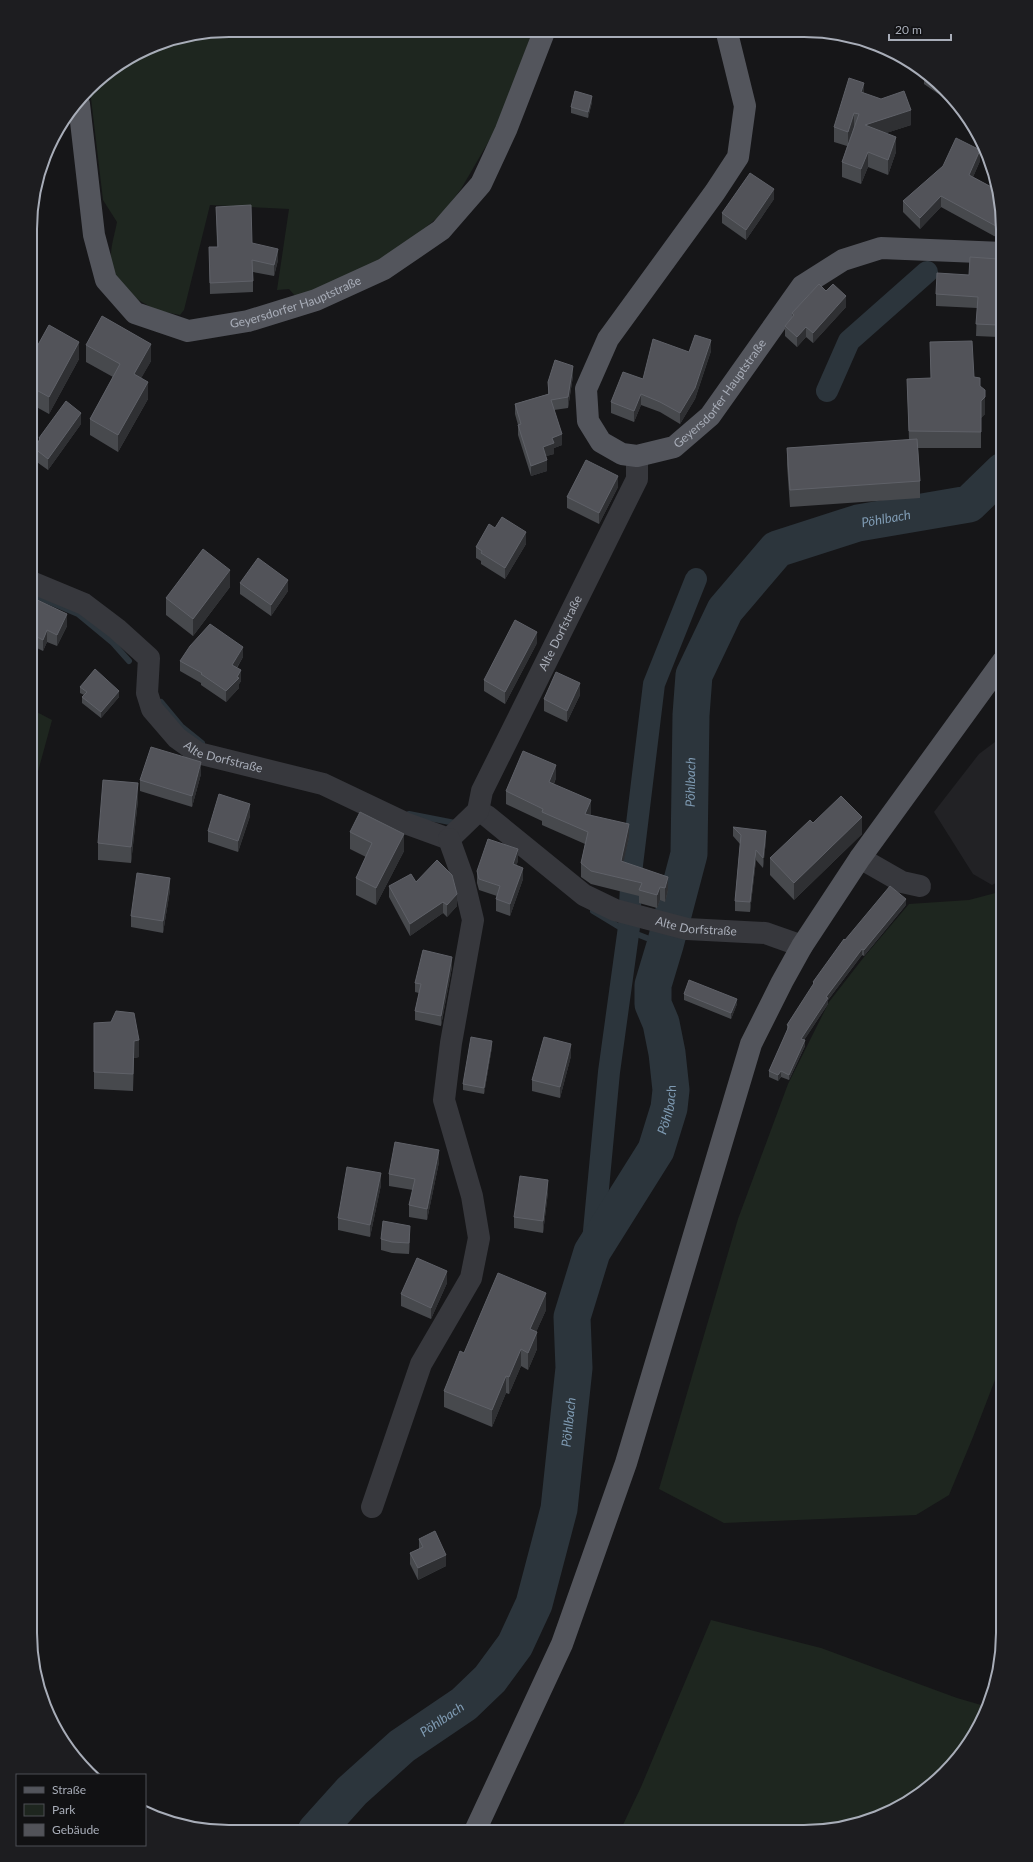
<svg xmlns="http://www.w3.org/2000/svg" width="1033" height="1862" viewBox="0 0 1033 1862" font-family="Lato,sans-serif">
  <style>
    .built { fill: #222225 }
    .green { fill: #1e261f }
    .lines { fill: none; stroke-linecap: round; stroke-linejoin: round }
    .stream { stroke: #2c353c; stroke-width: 6 }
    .canal { stroke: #2c353c; stroke-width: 22 }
    .river { stroke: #2c353c; stroke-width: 37 }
    .minor { stroke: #37383d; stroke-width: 22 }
    .major { stroke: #53555c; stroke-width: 22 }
    .wall { fill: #47494d }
    .shaded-wall { fill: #2f3033 }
    .building { fill: #525359; stroke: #5f6168 }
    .labels { text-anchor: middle; stroke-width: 3.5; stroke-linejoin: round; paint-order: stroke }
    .street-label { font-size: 12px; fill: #a8adb8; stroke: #111113 }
    .water-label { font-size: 13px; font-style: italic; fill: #7f9bb3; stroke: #111113 }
    .rim { fill: none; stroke: #a8adb8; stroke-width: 2 }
  </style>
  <rect width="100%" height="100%" fill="#161618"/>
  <!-- built -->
  <path class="built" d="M1003,736V879L992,885L973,874L934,812L979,754Z"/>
  <!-- green -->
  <path class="green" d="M229,30L532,32L500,122L461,189L442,214L410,240L373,264L297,298L289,289L277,290L289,209L210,205L184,310L180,315C172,313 161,312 153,308C134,299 109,280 111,256C111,245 115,233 117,222L103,200L90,90L98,79L153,45Z
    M31,709L52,720L31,797Z
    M1003,891V1359L973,1437L949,1495L916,1515L724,1523L659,1489L738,1219L788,1084L829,1002L864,957L909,904L969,900Z
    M711,1620L821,1648L957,1698L988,1707V1709L962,1754L925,1791L868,1821L804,1832L620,1831L641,1787Z"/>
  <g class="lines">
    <!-- stream -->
    <path class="stream" d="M31,594L78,614L113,643L129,661
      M161,702L181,726L202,743
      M409,814L455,823
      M593,911L621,928L665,945"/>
    <!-- canal -->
    <path class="canal" d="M827,391L849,341L927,272
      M592,1252L609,1072L629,927L632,865L654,684L696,579"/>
    <!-- river -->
    <path class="river" id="s1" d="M316,1831L352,1791L402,1746L464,1704L490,1679L515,1645L534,1604L559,1509L574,1368L572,1317L592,1252L656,1150L669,1108L671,1090L667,1053L661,1023L653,1004V985L665,945L689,854L691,715L694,675L725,610L777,549L858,523L969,504L1003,471"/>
    <!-- minor -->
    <g class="minor">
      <path id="s2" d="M31,582L84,604L117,629L149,658L147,693L152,709L177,738L198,753L323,784L405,823L449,839"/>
      <path id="s3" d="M478,811L487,816L584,895L615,910L687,929L765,933L802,946"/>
      <path id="s4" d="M449,839L478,811L482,791L637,479V456"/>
      <path d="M860,858L902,882L920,886"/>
      <path d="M372,1507L421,1364L471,1278L479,1238L472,1196L444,1100L451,1043L473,920L463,878L449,839"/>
    </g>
    <!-- major -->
    <g class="major">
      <path id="s5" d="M727,33L745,106L738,157L715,192L608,339L586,389L588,421L601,442L622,454L637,456L674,447L710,416L802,286L843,260L881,248L1003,253"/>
      <path id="s6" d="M79,104L94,235L106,280L135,313L188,331L248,321L316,300L384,269L441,230L481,184L506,130L544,32"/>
      <path d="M475,1831L562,1644L626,1463L751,1044L782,982L802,946L860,858L1003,661"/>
    </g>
  </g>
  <!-- wall -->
  <path class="wall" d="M924,72L935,79L952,99L950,102L924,84Z
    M864,93L911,125L886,133L896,152L888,175L868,167L861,184L842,177V162L847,146L834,142V127Z
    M592,102L588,118L571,113V107Z
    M980,161L973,177L997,190L1003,229V239L994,236L941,207L920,229L903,212V201Z
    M774,199L746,240L722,223V213Z
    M216,207L252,243L278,260L274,276L253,272V292L210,294L209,247H217Z
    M998,270L997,294L1000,306L998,337L976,336L977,308L936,306V294L969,275Z
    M846,307L813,343L806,337L797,347L785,336V326L792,318V313Z
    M930,342L974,377L980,386L985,414L981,418V448H918L920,481V498L790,507L787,465V448L909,440L907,379L931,378Z
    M86,345L151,361L141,378L148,399L118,452L90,435V419L113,377L86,362Z
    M32,350L34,352L79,359L49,414L31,404Z
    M711,351L695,399L680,424L660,412L641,405L634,422L611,413V402L689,352Z
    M573,376L568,408L554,410L562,445L554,448V454L546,456L547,471L531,476L518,435V425L515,414V404L548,394V382Z
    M81,424L48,470L34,460V448L39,441V438Z
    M618,487L599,524L567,508V497Z
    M495,528L526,544L505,579L481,564V561L476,558V547Z
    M240,583L288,591L271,616L240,594Z
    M230,587L193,636L166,615V598Z
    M31,597L67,626L57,646L47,642L43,651L31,645Z
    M537,643L505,704L484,691V680Z
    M243,657L237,668L241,681L239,684V688L226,702L201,685V683L180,671V661Z
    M80,687L119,697L101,718L82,703V697L84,695L80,693Z
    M580,695L567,722L544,711V699Z
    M201,774L192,807L140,791V780Z
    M556,778L554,784L591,814L590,815L629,837L623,862L668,890L665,902L660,900L657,908L639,903V896L591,884L581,877V863L585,844L542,825V821L506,804V791Z
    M138,800L131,863L98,860V843Z
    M250,816L238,852L208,842V831Z
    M813,823L862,834L794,900L770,875V858Z
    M733,827L766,840L763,868L756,860L750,912L735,911V901L740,844L733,836Z
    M350,832L404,851L376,905L356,895V878L366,857L350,849Z
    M518,861L516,865L523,879L510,916L496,911V899L497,896L479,890L477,883V871Z
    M416,882L457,906L447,917L443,913L410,936L389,897V886Z
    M170,890L163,933L131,927V916Z
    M906,905L864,956L862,955L828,1000V1004L804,1040L805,1046L789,1080L781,1077L778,1081L769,1077V1071L787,1031V1025L813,986V982L845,940Z
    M452,967L441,1026L415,1020V1011L419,993L415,992V983Z
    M684,994L737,1004L731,1019L684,1000Z
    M94,1023L139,1057L134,1058L133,1091L94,1089Z
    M492,1047L484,1094L463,1090V1084Z
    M571,1056L560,1098L532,1091V1080Z
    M439,1162L427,1220L409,1217V1205L413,1190L389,1186V1174Z
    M381,1185L370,1237L338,1230V1218Z
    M548,1192L543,1233L514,1228V1217Z
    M410,1238L409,1254L392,1253L381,1250V1239Z
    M447,1283L431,1319L401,1306V1294Z
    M546,1310L536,1332L537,1349L528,1370L521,1366L509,1394L506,1393L492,1427L444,1407V1391L464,1353Z
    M419,1539L446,1566L418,1580L410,1564V1553L419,1549Z"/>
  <!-- shaded-wall -->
  <path class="shaded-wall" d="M864,83V98L861,92Z
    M592,96V102L588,118V112Z
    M950,97L952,99L950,102Z
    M911,110V125L865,140V125Z
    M854,113V128L848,147V132Z
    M896,137V152L888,175V160Z
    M980,150V161L969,186V175Z
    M868,152V167L861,184V169Z
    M774,189V199L746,240V230Z
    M941,196V207L920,229V218Z
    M278,249V260L274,276V265Z
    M998,259V270L996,306V294Z
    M1000,295V306L998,337V325Z
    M846,296V307L813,343V333Z
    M806,327V337L797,347V337Z
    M711,340V351L695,399L680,424V413Z
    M79,342V359L49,414V397Z
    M151,344V361L134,391V374Z
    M573,366V376L568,408V397Z
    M148,382V399L118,452V435Z
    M641,394V405L634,422V411Z
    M985,397V414L981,418V448V401Z
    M81,413V424L48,470V459Z
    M562,434V445L554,448V454L543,457V447L552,438Z
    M547,460V471L531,476V466Z
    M618,476V487L599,524V513Z
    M526,532V544L505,579V568Z
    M230,570V587L193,636V619Z
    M288,580V591L271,616V605Z
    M67,614V626L57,646V635Z
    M47,630V642L43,651V640Z
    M537,632V643L505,704V692Z
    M243,647V657L232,675V665Z
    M241,670V681L239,684V688L226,702V691Z
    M580,683V695L567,722V711Z
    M119,691V697L101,718V712Z
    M201,762V774L192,807V796Z
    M556,765V778L549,795V782Z
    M138,783V800L131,863V847Z
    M591,800V814L585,827V814Z
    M250,804V816L238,852V841Z
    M862,817V834L794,900V883Z
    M629,824V837L621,874V861Z
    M766,831V840L763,868V858Z
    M404,834V851L376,905V888Z
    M518,849V861L513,876V864Z
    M756,850V860L750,912V902Z
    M523,868V879L510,916V904Z
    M668,877V890L665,902V888Z
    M170,878V890L163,933V921Z
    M660,887V900L657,908V895Z
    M457,894V906L447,917V905Z
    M906,899V905L864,956V950Z
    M443,902V913L410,936V924Z
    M862,949V955L828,1000V1004L801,1045V1039L826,997Z
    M452,957V967L441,1026V1016Z
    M737,999V1004L731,1019V1013Z
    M139,1040V1057L134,1058L133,1091L134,1041Z
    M805,1040V1046L789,1080V1075Z
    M492,1041V1047L484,1094V1088Z
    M571,1044V1056L560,1098V1087Z
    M781,1071V1077L778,1081V1075Z
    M439,1150V1162L427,1220V1209Z
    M381,1173V1185L370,1237V1225Z
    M548,1180V1192L543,1233V1221Z
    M410,1226V1238L409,1254V1243Z
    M447,1271V1283L431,1319V1308Z
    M546,1293V1310L530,1346V1329Z
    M537,1332V1349L528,1370V1353Z
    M521,1349V1366L509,1394V1377Z
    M506,1376V1393L492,1427V1410Z
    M446,1555V1566L418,1580V1568Z"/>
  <!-- building -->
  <path class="building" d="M924,72L935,79L937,81Z
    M849,78L864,83L861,92L881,99L904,91L911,110L865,125L896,137L888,160L868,152L861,169L842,162L859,114L854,113L848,132L834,127Z
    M575,91L592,96L588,112L571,107Z
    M956,138L980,150L969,175L997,190L1003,228L994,225L941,196L920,218L903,201L943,166Z
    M750,173L774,189L746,230L722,213Z
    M251,205L252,243L278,249L274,265L252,260L253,281L210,283L209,247H218L216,207Z
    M970,257L998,259L996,294L1000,295L998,325L976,324L978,297L936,294L937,273L969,275Z
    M819,284L826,291L833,284L846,296L813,333L806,327L797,337L785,326L794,315L792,313Z
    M102,316L151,344L134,374L148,382L118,435L90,419L120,364L86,345Z
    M49,325L79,342L49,397L31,387L32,350L34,352Z
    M695,335L711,340L695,388L680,413L660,402L641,394L634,411L611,402L623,372L643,379L653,339L689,352Z
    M972,341L974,377L980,378V386L985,390V397L981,401V432L909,431L907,379L931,378L930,342Z
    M555,360L573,366L568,397L551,400L562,434L552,438L554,443L543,447L547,460L531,466L518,425L521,424L515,404L549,394L548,382Z
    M66,401L81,413L48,459L34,448L40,439L39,438Z
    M917,439L920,481L790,490L787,448Z
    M586,460L618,476L599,513L567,497Z
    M502,517L526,532L505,568L481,553L482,551L476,547L489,524L495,528Z
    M203,549L230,570L193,619L166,598Z
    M258,558L288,580L271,605L240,583Z
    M31,597L67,614L57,635L47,630L43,640L31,634Z
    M515,620L537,632L505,692L484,680Z
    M210,624L243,647L232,665L241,670L237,677L239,678L226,691L201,674L202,673L180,661L190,646Z
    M95,669L119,691L101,712L82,697L87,692L80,687Z
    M556,672L580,683L567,711L544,699Z
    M151,747L201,762L192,796L140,780Z
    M523,751L556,765L549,782L591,800L585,814L629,824L621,861L668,877L665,888L660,887L657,895L639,890L642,883L591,871L581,863L588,832L542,812L543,809L506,791Z
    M103,780L138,783L131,847L98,843Z
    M219,794L250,804L238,841L208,831Z
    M841,796L862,817L794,883L770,858L810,820L813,823Z
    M360,812L404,834L376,888L356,878L372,843L350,832Z
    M733,827L766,831L763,858L756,850L750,902L735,901L741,835Z
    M488,839L518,849L513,864L523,868L510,904L496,899L500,886L479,879L477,871Z
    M437,860L452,875L457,894L447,905L443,902L410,924L389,886L411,874L416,882Z
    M137,873L170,878L163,921L131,916Z
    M890,886L906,899L864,950L862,949L826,997L828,998L801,1039L805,1040L789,1075L781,1071L778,1075L769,1071L789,1026L787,1025L814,983L813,982L844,939L845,940Z
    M423,950L452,957L441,1016L415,1011L421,984L415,983Z
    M689,980L737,999L731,1013L684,994Z
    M116,1011L134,1013L139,1040L134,1041L133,1074L94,1072V1023L111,1022Z
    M471,1037L492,1041L484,1088L463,1084Z
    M544,1037L571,1044L560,1087L532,1080Z
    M395,1142L439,1150L427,1209L409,1205L415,1179L389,1174Z
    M347,1167L381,1173L370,1225L338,1218Z
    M520,1176L548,1180L543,1221L514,1217Z
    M383,1221L410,1226L409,1243L392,1242L381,1239Z
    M417,1258L447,1271L431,1308L401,1294Z
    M498,1273L546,1293L530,1329L537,1332L528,1353L521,1349L509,1377L506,1376L492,1410L444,1391L460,1351L464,1353Z
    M435,1531L446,1555L418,1568L410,1553L423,1547L419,1539Z"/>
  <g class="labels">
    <!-- street labels -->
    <g class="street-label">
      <text dy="4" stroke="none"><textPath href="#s6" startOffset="390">Geyersdorfer Hauptstraße</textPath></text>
      <text dy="4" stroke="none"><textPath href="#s5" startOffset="610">Geyersdorfer Hauptstraße</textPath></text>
      <text dy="4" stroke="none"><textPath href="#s4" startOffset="237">Alte Dorfstraße</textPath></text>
      <text dy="4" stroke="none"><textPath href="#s2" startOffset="283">Alte Dorfstraße</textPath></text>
      <text dy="4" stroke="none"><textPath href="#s3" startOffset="253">Alte Dorfstraße</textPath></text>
    </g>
    <!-- water labels -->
    <g class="water-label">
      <text dy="5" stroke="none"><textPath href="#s1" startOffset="1549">Pöhlbach</textPath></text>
      <text dy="5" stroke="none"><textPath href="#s1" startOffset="1176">Pöhlbach</textPath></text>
      <text dy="5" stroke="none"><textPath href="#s1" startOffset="841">Pöhlbach</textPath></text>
      <text dy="5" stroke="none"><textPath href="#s1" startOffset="505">Pöhlbach</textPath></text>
      <text dy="5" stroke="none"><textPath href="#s1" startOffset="169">Pöhlbach</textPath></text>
    </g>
  </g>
  <!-- crop -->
  <path d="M0 0H1033V1862H0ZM229 37H804A192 192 0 0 1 996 229V1633A192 192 0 0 1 804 1825H229A192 192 0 0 1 37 1633V229A192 192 0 0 1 229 37Z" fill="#1d1d20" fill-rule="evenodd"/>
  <path class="rim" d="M229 37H804A192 192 0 0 1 996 229V1633A192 192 0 0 1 804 1825H229A192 192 0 0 1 37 1633V229A192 192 0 0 1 229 37Z"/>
  <!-- legend -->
  <rect x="16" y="1774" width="130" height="72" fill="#111113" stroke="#4d4f55"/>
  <rect x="24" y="1787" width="20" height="6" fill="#53555c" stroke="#4d4f55"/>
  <text x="52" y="1794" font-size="12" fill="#a8adb8">Straße</text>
  <rect x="24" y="1804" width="20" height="12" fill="#1e261f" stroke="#4d4f55"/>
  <text x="52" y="1814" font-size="12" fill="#a8adb8">Park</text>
  <rect x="24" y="1824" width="20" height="12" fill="#525359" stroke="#4d4f55"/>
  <text x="52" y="1834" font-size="12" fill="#a8adb8">Gebäude</text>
  <!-- scale -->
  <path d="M889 34v6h62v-6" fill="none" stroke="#a8adb8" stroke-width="2"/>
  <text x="895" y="34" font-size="12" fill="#a8adb8" stroke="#111113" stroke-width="3" paint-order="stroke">20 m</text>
</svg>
